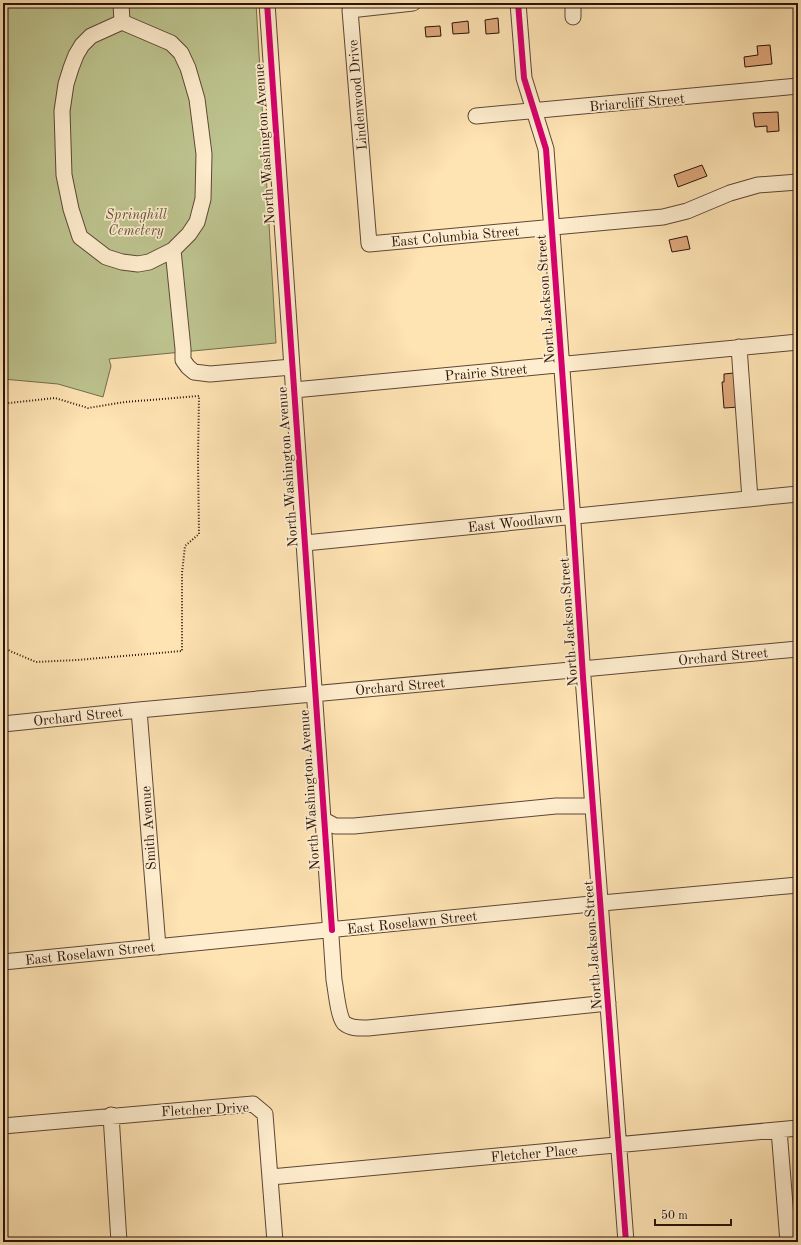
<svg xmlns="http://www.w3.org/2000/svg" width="801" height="1245" viewBox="0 0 801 1245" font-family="'Old Standard TT',serif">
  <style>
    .green { fill: #bdc48f; stroke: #736c4d }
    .building { fill: #dea67b; stroke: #29130b }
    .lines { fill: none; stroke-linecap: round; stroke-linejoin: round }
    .minor-casing { stroke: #5e4735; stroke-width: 17 }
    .path { stroke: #29130b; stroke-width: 2; stroke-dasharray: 1 2; stroke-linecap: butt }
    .minor { stroke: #feedce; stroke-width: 15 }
    .cycleway-casing { stroke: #feedce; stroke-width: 8 }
    .cycleway { stroke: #d6006c; stroke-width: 6 }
    .labels { text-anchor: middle; stroke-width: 3.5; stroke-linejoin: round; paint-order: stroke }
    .street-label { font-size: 14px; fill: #29130b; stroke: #feedce }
    .park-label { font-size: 14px; font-style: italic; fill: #5d5139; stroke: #feedce }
  </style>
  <rect width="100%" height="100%" fill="#fee3b3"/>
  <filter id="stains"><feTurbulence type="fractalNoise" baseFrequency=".005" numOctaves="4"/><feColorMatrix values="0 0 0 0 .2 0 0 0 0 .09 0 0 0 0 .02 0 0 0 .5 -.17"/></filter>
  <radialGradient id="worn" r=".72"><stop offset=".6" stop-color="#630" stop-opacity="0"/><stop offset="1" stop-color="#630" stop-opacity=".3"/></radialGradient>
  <!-- green -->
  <path class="green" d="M3,3H256L276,343L109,359L111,366L103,397L58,384L3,379Z"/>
  <!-- building -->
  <path class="building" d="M498,18L499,33L486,34L485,20Z
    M468,21L469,33L453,34L452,23Z
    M440,26L441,36L426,37L425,27Z
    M770,45L772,64L745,67L744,57L758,55L757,46Z
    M778,112L779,131L767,132V126L755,127L753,113Z
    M702,165L707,176L678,187L674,175Z
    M687,236L690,249L672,252L669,240Z
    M734,373L739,407L724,408L722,382H724V374Z"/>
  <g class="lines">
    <!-- minor casing -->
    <g class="minor-casing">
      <path id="minor" d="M121,3L122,22
        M267,3L334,980C336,990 338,1016 344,1023C351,1029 360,1028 368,1028L608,1003
        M413,3L350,10L369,244L663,217L687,211L730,193L758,185L798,182
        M518,3L524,78L546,149L572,507L583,677L626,1242
        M573,3V17
        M122,22L171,43L181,53L188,68L197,99L204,154L203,199L197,222L189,234L173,250L149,262L138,264L122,262L106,257L80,237L71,209L64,175L62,111L66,84L71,68L76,55L82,45L91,36Z
        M476,116L798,86
        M173,250L183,349V360L188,367L194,372L210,374L292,367
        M739,347L750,499
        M294,390L798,342
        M305,543L798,494
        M139,710L158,947
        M3,724L139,710L798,649
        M324,820L335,826H354L556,806H593
        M3,962L591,904L798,885
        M111,1115L119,1242
        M3,1126L253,1104L265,1114L275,1242
        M779,1130L788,1242
        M271,1177L798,1128"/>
    </g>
    <!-- path -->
    <path class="path" d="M3,406L9,403L55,398L88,408L125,402L199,396L198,460L199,534L185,546L182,573V651L77,660L36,662L10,651L3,647"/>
    <!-- minor -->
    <use href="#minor" class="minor"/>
    <!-- cycleway casing -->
    <g class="cycleway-casing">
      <path id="cycleway" d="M267,3L332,930
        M518,3L524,78L546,149L572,507L583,677L626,1242"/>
    </g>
    <!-- cycleway -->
    <use href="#cycleway" class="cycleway"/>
  </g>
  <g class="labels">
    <!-- street labels -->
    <g class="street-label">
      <text transform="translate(357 95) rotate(-95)" y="5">Lindenwood Drive</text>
      <text transform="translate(637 102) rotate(-5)" y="5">Briarcliff Street</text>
      <text transform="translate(264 144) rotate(-94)" y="5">North Washington Avenue</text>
      <text transform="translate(455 236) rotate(-5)" y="5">East Columbia Street</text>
      <text transform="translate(545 299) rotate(-94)" y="5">North Jackson Street</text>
      <text transform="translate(486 372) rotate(-5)" y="5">Prairie Street</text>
      <text transform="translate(287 467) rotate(-94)" y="5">North Washington Avenue</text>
      <text transform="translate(515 522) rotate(-6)" y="5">East Woodlawn</text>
      <text transform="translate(568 622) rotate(-94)" y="5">North Jackson Street</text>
      <text transform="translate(723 656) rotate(-5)" y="5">Orchard Street</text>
      <text transform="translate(400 686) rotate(-5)" y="5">Orchard Street</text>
      <text transform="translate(78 716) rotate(-6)" y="5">Orchard Street</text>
      <text transform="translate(309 790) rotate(-94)" y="5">North Washington Avenue</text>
      <text transform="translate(148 828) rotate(-94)" y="5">Smith Avenue</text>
      <text transform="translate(412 922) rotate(-6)" y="5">East Roselawn Street</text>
      <text transform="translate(592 945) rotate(-94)" y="5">North Jackson Street</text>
      <text transform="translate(90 953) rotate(-6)" y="5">East Roselawn Street</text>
      <text transform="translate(205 1109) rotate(-3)" y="5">Fletcher Drive</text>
      <text transform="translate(534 1153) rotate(-5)" y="5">Fletcher Place</text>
    </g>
    <!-- park labels -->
    <g class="park-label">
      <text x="136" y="219">Springhill<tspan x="136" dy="16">Cemetery</tspan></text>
    </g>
  </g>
  <!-- margin -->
  <rect width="801" height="1245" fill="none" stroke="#fee3b3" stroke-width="16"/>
  <rect x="4" y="4" width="793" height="1237" fill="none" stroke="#29130b" stroke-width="2"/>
  <rect x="8" y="8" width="785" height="1229" fill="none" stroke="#29130b"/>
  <!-- scale -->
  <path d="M655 1219v6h76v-6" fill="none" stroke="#29130b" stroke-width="2"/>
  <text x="661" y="1219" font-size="12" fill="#29130b" stroke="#feedce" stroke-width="3" paint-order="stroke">50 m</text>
  <rect width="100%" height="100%" filter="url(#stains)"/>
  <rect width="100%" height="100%" fill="url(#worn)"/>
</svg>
